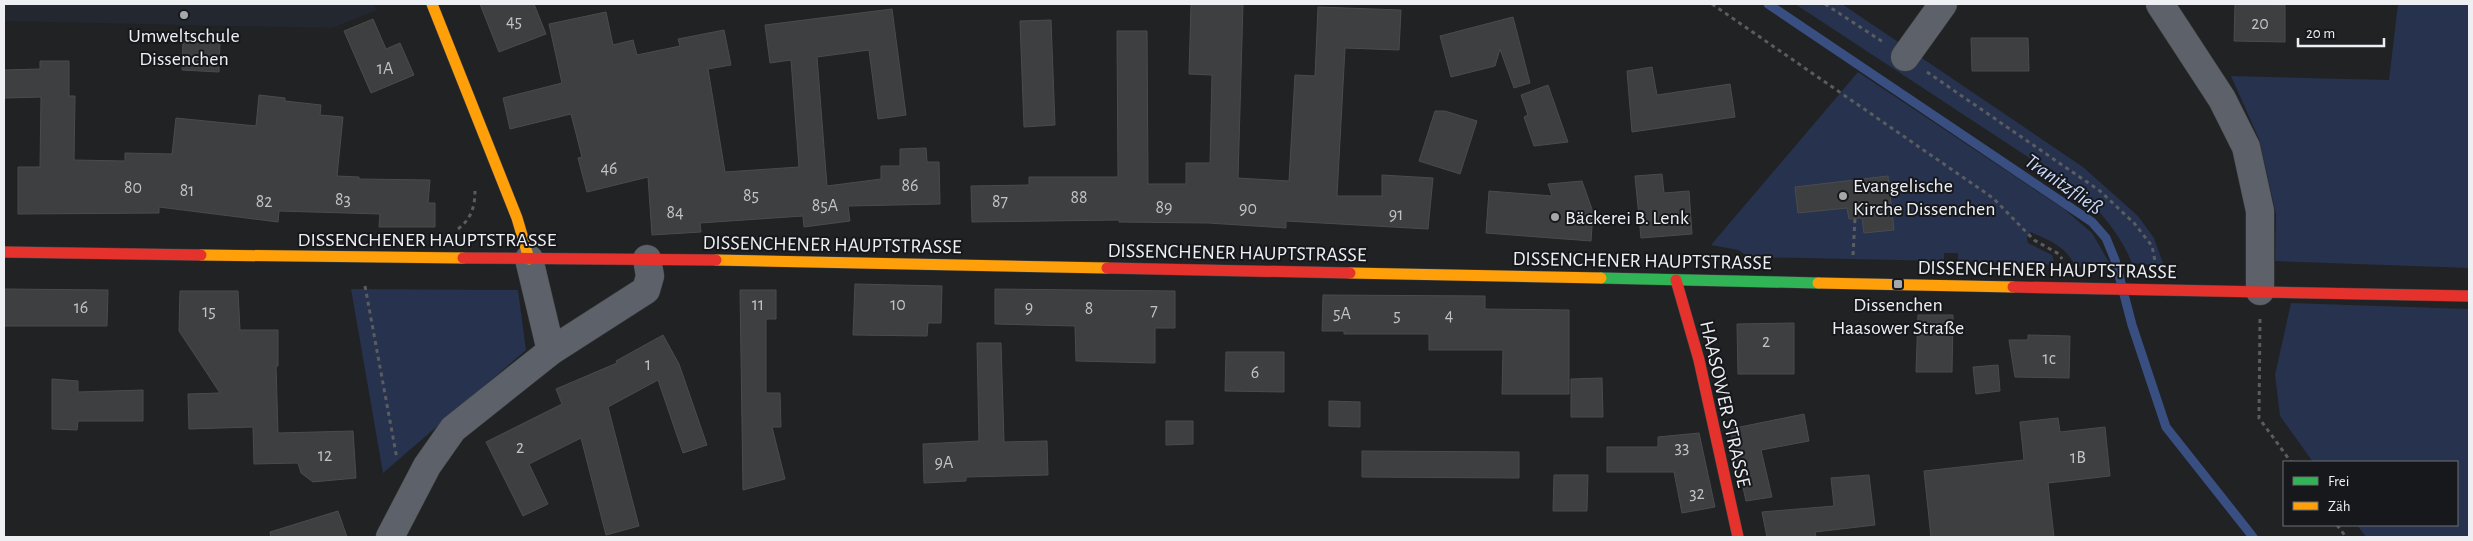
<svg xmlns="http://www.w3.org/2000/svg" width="2473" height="541" viewBox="0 0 2473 541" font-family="'Alegreya Sans',sans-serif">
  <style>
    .built { fill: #232730 }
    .green { fill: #26324e }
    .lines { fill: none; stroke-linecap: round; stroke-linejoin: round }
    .stream { stroke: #394f81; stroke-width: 9 }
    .building { fill: #3e3f41; stroke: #4a4b4d }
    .street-casing { stroke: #3e3f40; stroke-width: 29 }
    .fast-casing { stroke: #3e3f40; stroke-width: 12 }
    .slow-casing { stroke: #3e3f40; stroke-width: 12 }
    .jam-casing { stroke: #3e3f40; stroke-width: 12 }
    .path { stroke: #5a5c60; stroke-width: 3; stroke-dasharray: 4 4; stroke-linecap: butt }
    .street { stroke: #5d6169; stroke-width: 28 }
    .fast { stroke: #30b455; stroke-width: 11 }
    .slow { stroke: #ff9f0a; stroke-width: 11 }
    .jam { stroke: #e5322d; stroke-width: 11 }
    .poi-dot { fill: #a6a7aa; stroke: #16181c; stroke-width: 2 }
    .labels { text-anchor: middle; stroke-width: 4; stroke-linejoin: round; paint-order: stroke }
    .number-label { font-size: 18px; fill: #c2c3c6 }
    .poi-label { font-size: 20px; fill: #eeeff2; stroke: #16181c }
    .street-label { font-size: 20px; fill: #eeeff2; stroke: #16181c }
    .water-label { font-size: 21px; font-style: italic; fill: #ccdcfe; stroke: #16181c }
  </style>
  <rect width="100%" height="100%" fill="#202224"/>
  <!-- built -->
  <path class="built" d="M4,4H374L377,10L332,28L4,21Z"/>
  <!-- green -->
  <path class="green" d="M1795,4H1842L2083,167L2138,216L2154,238L2164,266L2132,263C2119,232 2102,214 2078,190Z
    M2398,4H2469V268L2275,261L2276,214L2259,139L2231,76L2389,80Z
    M1858,72L2064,209L2092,233L2110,264L2076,267C2065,246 2051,241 2030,232L2027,238L2028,243L2052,255L2055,265L1958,261V253H1944V261L1749,257L1738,250L1711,245Z
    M351,289L518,290L526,350L383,473Z
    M2291,303L2469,309V537H2366L2357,525H2457V462H2313L2280,416L2275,375Z"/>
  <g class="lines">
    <!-- stream -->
    <path class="stream" d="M1768,4L2092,222L2106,238L2115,260L2132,325L2166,427L2253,537"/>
  </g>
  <!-- building -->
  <path class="building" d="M480,4H534L546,34L499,52Z
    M1191,4H1243L1238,178L1289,181L1295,75L1315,76L1318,7L1401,10L1399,50L1345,48L1337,196H1382V175L1433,178L1428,229L1286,221V228L1208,223L1119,222V220L972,222L971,186L1029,185V177H1118L1117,31H1147L1148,184H1186V163H1210L1212,75L1189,74Z
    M2235,4L2285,5V42L2234,41Z
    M892,9L906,115L878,119L869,50L817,57L827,186L881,179V166H900V149L926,148L927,162H939L940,204L848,206L850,221L804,227L803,216L700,223L701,232L652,235L648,177L587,192L578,158L582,157L571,114L510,129L503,98L562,83L549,24L606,12L613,45L633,40L637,55L680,46L678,39L724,30L731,65L708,69L725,172L799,167L791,60L770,63L765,25Z
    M1513,17L1530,83L1514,88L1500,49L1495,66L1451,77L1440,36Z
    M373,19L386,49L400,43L414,75L371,93L344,31Z
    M1051,20L1055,125L1024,127L1020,21Z
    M1971,38H2028L2029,71H1972Z
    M183,40L220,41L219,72L182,70Z
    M40,61H69V96H75L74,160L125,161V153L172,154L176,118L256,126L259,95L285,98V101L321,105L320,115L343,117L337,176L359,177V179L430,180L428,203H435V227H379L380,214L279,211L278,222L159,207V213L18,214V167H40L41,97L4,98V70L40,69Z
    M1652,67L1657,95L1730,84L1735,117L1632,132L1627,71Z
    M1548,85L1568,142L1534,146L1524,117L1528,115L1521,95Z
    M1435,111H1445L1477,121L1460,174L1419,161Z
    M1662,174L1664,193L1689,191L1692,234L1641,238L1635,176Z
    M1888,176L1894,230L1864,233L1862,218L1849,219L1847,208L1798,213L1795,187Z
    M1582,181L1593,212L1591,241L1486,233L1489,191L1552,196L1548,184Z
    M855,284L942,286L941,323H928L927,336L853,335Z
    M4,289L108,290L107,326H4Z
    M995,289L1175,291V328H1155V363L1076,361L1075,326L995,324Z
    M740,290H776V319H766V393H780L781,427H772L785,479L743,490Z
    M180,291H238L240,330H278V366H276L278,433L353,431L356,478L313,482L301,473L298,463L254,464L253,427L189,429L188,394L220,393L179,331Z
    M1323,295L1485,296V309L1569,310V394H1502L1503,350H1429V334H1344V331H1322Z
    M1918,315H1953L1952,372H1916Z
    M1794,323V374H1738L1737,324Z
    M663,335L679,364L707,445L683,453L658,380L608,407L639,526L606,535L581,438L529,464L548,504L523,516L486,442L562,404L556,389L617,363L616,361Z
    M2028,335L2070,336L2069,378L2015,377L2009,340H2028Z
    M977,343H1001L1004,442L1047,441L1048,475L966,477V481L924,483L923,444L979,441Z
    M1226,352H1284V392L1225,391Z
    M1998,365L2000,391L1976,394L1973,367Z
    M1602,378L1603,417H1571V379Z
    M52,379L78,381V392L143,390V421H78L77,430L52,429Z
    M1329,401L1360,402V427L1329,426Z
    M1804,414L1809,441L1761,450L1772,497L1746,501L1730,429Z
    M2058,418L2060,432L2105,427L2110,476L2048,483L2054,537H1931L1924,471L2024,460L2020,422Z
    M1166,421H1193V444L1166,445Z
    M1699,433L1715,507L1682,513L1674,472H1607V447H1658V437Z
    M1362,451L1519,452V478L1362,477Z
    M1554,475H1588L1587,511H1553Z
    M1869,475L1875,525L1815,532L1816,537H1767L1762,512L1834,506L1831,478Z
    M338,511L347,537H271L270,532Z"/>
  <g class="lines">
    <!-- street casing -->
    <g class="street-casing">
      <path id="street" d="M2160,4L2222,99L2246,147L2260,211V291
        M1905,57L1943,4
        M529,259L551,351
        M390,537L427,466L453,429L551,351L646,290L650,276L647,259"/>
    </g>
    <!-- fast casing -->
    <g class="fast-casing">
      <path id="fast" d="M1601,278L1818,283"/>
    </g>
    <!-- slow casing -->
    <g class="slow-casing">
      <path id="slow" d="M432,4L517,218L529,259
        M201,255L463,258
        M716,260L1107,268
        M1350,273L1601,278
        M1818,283L2013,287"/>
    </g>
    <!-- jam casing -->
    <g class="jam-casing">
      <path id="jam" d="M4,252L201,255
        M463,258L716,260
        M1107,268L1350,273
        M1676,280L1699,360L1738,537
        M2013,287L2469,296"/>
    </g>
    <!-- path -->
    <path class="path" d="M1712,4L1993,198L2034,240L2059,254L2062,259
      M1825,4L1883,42
      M1927,72L2100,191L2134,223L2152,246L2155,261
      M458,229C471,219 475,207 475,191
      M1853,255L1855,218
      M365,286L397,459
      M2260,319L2259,418L2291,462
      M2337,525L2346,537"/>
    <!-- street -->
    <use href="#street" class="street"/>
    <!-- fast -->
    <use href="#fast" class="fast"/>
    <!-- slow -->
    <use href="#slow" class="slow"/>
    <!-- jam -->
    <use href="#jam" class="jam"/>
  </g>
  <!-- markers -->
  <g class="poi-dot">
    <circle cx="184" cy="15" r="5"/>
    <circle cx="1843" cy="196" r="5"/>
    <circle cx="1555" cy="217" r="5"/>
    <rect x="1893" y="279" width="10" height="10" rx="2.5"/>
  </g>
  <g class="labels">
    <!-- number labels -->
    <g class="number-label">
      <text x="514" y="27">45</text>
      <text x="2260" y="29">20</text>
      <text x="385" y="74">1A</text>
      <text x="609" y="174">46</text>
      <text x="910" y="191">86</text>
      <text x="133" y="193">80</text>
      <text x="187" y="196">81</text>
      <text x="751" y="201">85</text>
      <text x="1079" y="203">88</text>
      <text x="343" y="205">83</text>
      <text x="264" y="207">82</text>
      <text x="1000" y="207">87</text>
      <text x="825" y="211">85A</text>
      <text x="1164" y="213">89</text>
      <text x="1248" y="214">90</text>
      <text x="675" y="218">84</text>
      <text x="1396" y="220">91</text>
      <text x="758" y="310">11</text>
      <text x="898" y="310">10</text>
      <text x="81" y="313">16</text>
      <text x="1029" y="313">9</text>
      <text x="1089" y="314">8</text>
      <text x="1154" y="316">7</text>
      <text x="209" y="317">15</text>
      <text x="1342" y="319">5A</text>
      <text x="1397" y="321">5</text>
      <text x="1449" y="321">4</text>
      <text x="1766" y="347">2</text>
      <text x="2049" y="364">1c</text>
      <text x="648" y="370">1</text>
      <text x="1255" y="378">6</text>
      <text x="520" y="453">2</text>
      <text x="1682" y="453">33</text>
      <text x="325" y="461">12</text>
      <text x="2078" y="463">1B</text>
      <text x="944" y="468">9A</text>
      <text x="1697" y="499">32</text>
    </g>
    <!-- poi labels -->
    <g class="poi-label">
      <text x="184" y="42">Umweltschule<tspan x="184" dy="23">Dissenchen</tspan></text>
      <text x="1853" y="192" text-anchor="start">Evangelische<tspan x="1853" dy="23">Kirche Dissenchen</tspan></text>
      <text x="1565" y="224" text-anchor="start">Bäckerei B. Lenk</text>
      <text x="1898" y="311">Dissenchen<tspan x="1898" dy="23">Haasower Straße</tspan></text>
    </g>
    <!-- street labels -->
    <g class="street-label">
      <text x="427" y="246">DISSENCHENER HAUPTSTRASSE</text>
      <text transform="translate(832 244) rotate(1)" y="7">DISSENCHENER HAUPTSTRASSE</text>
      <text transform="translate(1237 252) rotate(1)" y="7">DISSENCHENER HAUPTSTRASSE</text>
      <text transform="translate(1642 260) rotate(1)" y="7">DISSENCHENER HAUPTSTRASSE</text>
      <text transform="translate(2047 269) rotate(1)" y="7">DISSENCHENER HAUPTSTRASSE</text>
      <text transform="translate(1726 404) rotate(77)" y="7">HAASOWER STRASSE</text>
    </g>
    <!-- water labels -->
    <g class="water-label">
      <text transform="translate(2064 184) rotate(35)" y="7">Tranitzfließ</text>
    </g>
  </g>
  <!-- border -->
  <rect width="2473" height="541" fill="none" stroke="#eeeff2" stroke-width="10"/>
  <!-- legend -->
  <rect x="2283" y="461" width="175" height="65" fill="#16181c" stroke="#6c6e72"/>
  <rect x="2293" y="477" width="25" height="8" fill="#30b455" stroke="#6c6e72"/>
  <text x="2328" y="486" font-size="15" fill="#eeeff2">Frei</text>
  <rect x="2293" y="502" width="25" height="8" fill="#ff9f0a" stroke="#6c6e72"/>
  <text x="2328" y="511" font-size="15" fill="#eeeff2">Zäh</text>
  <!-- scale -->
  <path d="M2298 38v8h86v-8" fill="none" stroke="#eeeff2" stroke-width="2.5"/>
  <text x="2306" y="38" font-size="15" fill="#eeeff2" stroke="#16181c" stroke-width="4" paint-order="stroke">20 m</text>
</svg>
